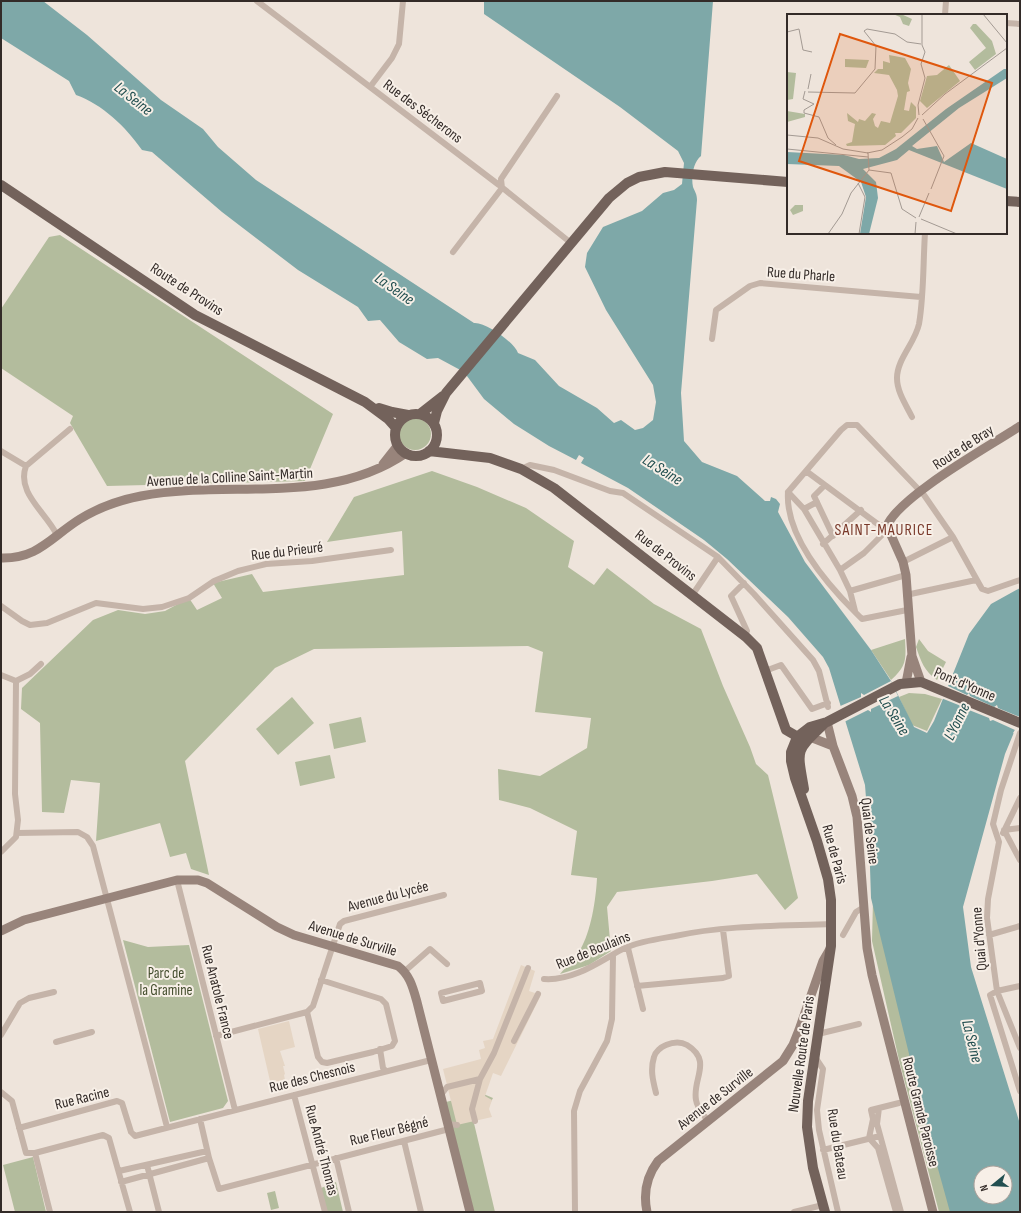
<svg xmlns="http://www.w3.org/2000/svg" width="1021" height="1213" viewBox="0 0 1021 1213" font-family="'Sofia Sans Condensed',sans-serif">
  <style>
    .green { fill: #b3bc9d }
    .plaza { fill: #e5d5c4 }
    .water { fill: #7ea8a8; fill-rule: evenodd }
    .pier { fill: #eee4db }
    .lines { fill: none; stroke-linecap: round; stroke-linejoin: round }
    .street { stroke: #c5b4a9; stroke-width: 6 }
    .secondary { stroke: #98847b; stroke-width: 9 }
    .primary { stroke: #73625b; stroke-width: 10 }
    .labels { text-anchor: middle; stroke-width: 4; stroke-linejoin: round; paint-order: stroke }
    .street-label { font-size: 15px; fill: #332b28; stroke: #f7efe7 }
    .park-label { font-size: 15px; fill: #444e2e; stroke: #f7efe7 }
    .water-label { font-size: 16px; font-style: italic; fill: #224f50; stroke: #f7efe7 }
    .neighbourhood-label { font-size: 16px; letter-spacing: 1px; fill: #79392a; stroke: #f7efe7 }
    .inset-road { fill: none; stroke: #a39a93; stroke-width: 1 }
    .view { fill: #df570d; fill-opacity: 0.15; stroke: #df570d; stroke-width: 2 }
    .inset-edge { fill: none; stroke: #332b28; stroke-width: 2 }
  </style>
  <rect width="100%" height="100%" fill="#eee4db"/>
  <!-- green -->
  <path class="green" d="M60,235L333,414L305,481L107,486L70,423L73,416L1,368V309L49,237Z
    M399 434a16 16 0 1 1 32 0a16 16 0 1 1-32 0Z
    M432,471L477,487L526,508L574,541L568,567L594,585L607,568L654,604L701,629L723,686L750,747L756,764L768,775L798,898L785,910L757,874L712,881L617,892L607,907L611,951L589,965L560,974C566,967 575,959 580,950C591,932 596,899 597,878L571,875L577,831L530,808L499,800L498,769L540,776L587,748L591,718L535,712L543,652L528,646L314,649L275,668L185,761L209,875L191,869L186,853L170,857L160,823L96,841L100,783L71,780L64,813L42,812L40,723L21,709L22,688L93,620L118,610L145,614L165,611L189,598L197,610L222,598L213,583L252,574L263,592L404,575L402,531L327,542L354,497Z
    M905,639C906,659 907,666 891,680L871,650Z
    M919,639L928,651L946,662L937,680C924,671 921,661 916,647Z
    M909,693L925,694L942,699L927,731L912,725L899,697Z
    M292,697L314,723L278,755L256,729Z
    M361,717L366,742L334,749L329,724Z
    M330,755L335,778L300,786L295,762Z
    M873,900L953,1212H939L899,1060L872,941Z
    M123,940L148,947L189,945L228,1101L223,1108L170,1122Z
    M481,1093L493,1098L486,1111L473,1119L495,1212H474L446,1102Z
    M33,1157L46,1212H15L3,1165Z
    M336,1182L343,1212H327L321,1188Z
    M275,1191L279,1208L271,1210L267,1193Z"/>
  <!-- plaza -->
  <path class="plaza" d="M521,965L535,971L529,991L541,995L501,1076L493,1073L485,1096L492,1100L489,1109L492,1117L457,1125L443,1069L481,1059L479,1050L485,1048L483,1041L493,1039Z
    M289,1021L295,1047L280,1051L285,1066H283L285,1074L284,1075L287,1090L279,1092L276,1080L270,1081L258,1029Z"/>
  <!-- water -->
  <path class="water" d="M1,1H43L87,35L161,100L203,129L218,147L256,180L474,323C486,322 514,342 518,353L535,360L559,386L597,408L614,423L621,420L635,430L643,428L653,420L656,402L653,385L606,310L585,267L587,253L603,227L642,211L663,193L674,190L682,184L684,163L678,151L620,107L484,14V1H713L701,156C693,162 691,178 693,187C695,192 697,194 697,200L681,393L684,441L702,462L737,476L765,501H770L771,497L776,499L780,504L778,512L805,562L871,650L891,681L914,727L927,733L934,721L969,634L991,604L1020,588V718L1005,754L963,907L971,967L1020,1124V1212H950L930,1140L871,898L869,837L865,785L829,668L823,657L788,617L727,559L704,540L628,488L581,463L584,458L579,455L576,460L549,446L514,424L484,399L464,372L438,358L427,359L399,342L380,320L368,321L358,307L298,270L222,212L152,152L142,150C126,127 102,104 76,95L69,81L1,38ZM981,1173H1005V1197H981Z"/>
  <!-- pier -->
  <path class="pier" d="M891,681L898,696L871,709V712L868,710L844,722L838,707L861,697V693L864,695Z
    M946,685L967,695L969,693L970,696L994,707L997,705L998,708L1020,717V723L1015,734L1013,733L1015,730L993,720L990,721L989,718L964,708L962,710L961,706L941,698Z"/>
  <g class="lines">
    <!-- street -->
    <path class="street" d="M257,1L499,185L571,243
      M945,15L946,1
      M1006,23L1020,24
      M370,87L392,58L399,44L403,1
      M453,252L502,188L501,179L557,96
      M712,339L716,310L750,286L760,283L921,297
      M912,417C906,405 897,392 897,378C897,359 915,343 919,324C924,295 923,263 925,233
      M1,451L26,466C16,493 46,512 57,535
      M26,466L70,429
      M521,469L530,465L554,470L610,491L623,493L718,557L754,594L813,660L819,671L828,707
      M806,471L879,525L887,526
      M825,485L814,496L833,536
      M788,492L841,430L847,425H857L924,495L953,537L982,589L988,591L1020,580
      M788,492C785,535 827,584 856,613L862,619L907,610
      M788,492L804,509L840,570L850,591L855,611
      M804,509L817,502
      M823,544L861,510
      M903,562L953,537
      M840,570L864,553L888,529
      M744,583L731,596L747,631L744,635
      M850,591L906,575
      M693,594L718,557
      M906,595L976,580
      M1,606L22,621L30,625L47,623L96,603L143,609L162,607L189,598L214,581L238,571L266,564L312,561L391,550
      M765,671L781,665L812,709L828,703
      M1,675L16,681L15,794L18,820L16,837L1,852
      M16,681L30,674L41,664
      M1020,733L1001,790L993,824L999,842L988,899L987,918L997,991L1020,1048
      M1020,828L1004,830L1020,860
      M17,833L78,832L87,837L93,846L167,1127
      M1003,833L1020,798
      M177,880L235,1110
      M843,935L856,912L864,907
      M989,935L1020,926
      M628,948L643,1009
      M405,971L430,949L447,964
      M544,979C572,981 596,964 619,951C635,942 658,939 675,936C725,925 781,926 832,924
      M480,983L482,991L443,1001L441,993Z
      M637,986L723,978L729,976L723,930
      M1020,986L997,991L990,995L1020,1091
      M307,1012L313,1006L340,924L344,921L444,895
      M818,1034L859,1024
      M1,1035L20,1003L29,998L54,992
      M216,1036L307,1012L318,1057L322,1062L327,1063L373,1052L392,1046L395,1041L386,1004L381,999L321,980
      M514,1041L538,994
      M56,1042L92,1032
      M380,1049L383,1068L386,1071
      M815,1057L823,1069L817,1110L819,1130L838,1212
      M1,1092L12,1101L26,1153H35
      M656,1093C653,1081 650,1070 654,1057C655,1052 661,1047 666,1045C673,1042 680,1041 687,1045C713,1061 692,1079 696,1100C697,1108 704,1115 708,1121
      M294,1095L325,1212
      M440,1096L447,1087L480,1079L494,1053L528,968
      M879,1108L899,1103
      M200,1119L209,1158L219,1189L449,1129
      M475,1121L472,1109L480,1079
      M447,1124L457,1125
      M19,1128L117,1101L122,1103L131,1132L135,1136L431,1060
      M869,1138L873,1119L871,1110L879,1108L877,1124L901,1212
      M869,1138L878,1148L896,1212
      M404,1141L421,1212
      M823,1150L880,1136
      M336,1158L349,1212
      M147,1165L159,1212
      M119,1171L207,1151
      M121,1182L209,1158
      M50,1212L35,1153L103,1135L109,1138L130,1212
      M575,1212L574,1111L580,1091L607,1041L612,1019L613,956
      M794,1212L823,1205"/>
    <!-- secondary -->
    <path class="secondary" d="M383,464L398,445
      M1,558C38,559 51,537 80,519C98,508 120,500 141,496C229,479 328,507 406,453
      M921,682L912,656L906,575L903,562L887,526C899,496 990,446 1020,426
      M906,683L911,657
      M827,722L833,746L852,796L857,817L867,948L872,975L933,1212
      M810,737L833,746
      M1,931L24,920L177,880H198L207,883L277,927L294,935L398,966C410,975 413,988 417,1002L470,1212
      M647,1212C643,1193 646,1177 658,1161L783,1061L793,1045L799,1030L823,961L830,949"/>
    <!-- primary -->
    <path class="primary" d="M1,185L195,315L365,402L388,419L396,428
      M1006,201L1020,202
      M379,408L392,412L408,415
      M420,414L443,396
      M395 435a21 21 0 1 1 42 0a21 21 0 1 1-42 0Z
      M434,423L437,411L446,393L609,198L627,183L639,177L665,172L788,182
      M429,451L490,458L521,469L554,488L746,637L757,648L786,730L805,741
      M804,789C797,748 795,752 824,724
      M825,1212L813,1168L807,1127L808,1101L831,946V900L828,879L817,841L795,778L791,761V752L797,737L810,727L827,722L900,684L921,682L1020,723"/>
  </g>
  <g class="labels">
    <!-- street labels -->
    <g class="street-label">
      <text transform="translate(423 111) rotate(37)" y="5">Rue des Sécherons</text>
      <text transform="translate(801 274) rotate(4)" y="5">Rue du Pharle</text>
      <text transform="translate(187 289) rotate(33)" y="5">Route de Provins</text>
      <text transform="translate(963 447) rotate(-33)" y="5">Route de Bray</text>
      <text transform="translate(230 477) rotate(-3)" y="5">Avenue de la Colline Saint-Martin</text>
      <text transform="translate(287 551) rotate(-7)" y="5">Rue du Prieuré</text>
      <text transform="translate(666 555) rotate(38)" y="5">Rue de Provins</text>
      <text transform="translate(965 684) rotate(23)" y="5">Pont d'Yonne</text>
      <text transform="translate(870 831) rotate(83)" y="5">Quai de Seine</text>
      <text transform="translate(835 854) rotate(75)" y="5">Rue de Paris</text>
      <text transform="translate(388 896) rotate(-15)" y="5">Avenue du Lycée</text>
      <text transform="translate(353 938) rotate(17)" y="5">Avenue de Surville</text>
      <text transform="translate(979 939) rotate(-95)" y="5">Quai d'Yonne</text>
      <text transform="translate(593 950) rotate(-22)" y="5">Rue de Boulains</text>
      <text transform="translate(218 992) rotate(76)" y="5">Rue Anatole France</text>
      <text transform="translate(801 1054) rotate(-82)" y="5">Nouvelle Route de Paris</text>
      <text transform="translate(312 1077) rotate(-14)" y="5">Rue des Chesnois</text>
      <text transform="translate(82 1098) rotate(-14)" y="5">Rue Racine</text>
      <text transform="translate(715 1098) rotate(-38)" y="5">Avenue de Surville</text>
      <text transform="translate(921 1112) rotate(76)" y="5">Route Grande Paroisse</text>
      <text transform="translate(389 1131) rotate(-14)" y="5">Rue Fleur Bégné</text>
      <text transform="translate(838 1144) rotate(81)" y="5">Rue du Bateau</text>
      <text transform="translate(322 1150) rotate(75)" y="5">Rue André Thomas</text>
    </g>
    <!-- park labels -->
    <g class="park-label">
      <text x="166" y="978">Parc de<tspan x="166" dy="17">la Gramine</tspan></text>
    </g>
    <!-- water labels -->
    <g class="water-label">
      <text transform="translate(134 98) rotate(38)" y="6">La Seine</text>
      <text transform="translate(395 288) rotate(35)" y="6">La Seine</text>
      <text transform="translate(663 469) rotate(32)" y="6">La Seine</text>
      <text transform="translate(895 715) rotate(58)" y="6">La Seine</text>
      <text transform="translate(956 721) rotate(-64)" y="6">L'Yonne</text>
      <text transform="translate(973 1041) rotate(76)" y="6">La Seine</text>
    </g>
    <!-- neighbourhood labels -->
    <g class="neighbourhood-label">
      <text x="884" y="535">SAINT-MAURICE</text>
    </g>
  </g>
  <!-- overview -->
  <g transform="translate(787 14)">
    <rect width="220" height="220" fill="#eee4db"/>
    <path d="M106,0H114L125,5L122,12L116,10L113,3ZM186,10H189L205,27L209,40L188,56L182,48L199,34L183,14ZM102,41L118,44L124,55L121,69L123,77L120,78L117,96L122,97L124,88L129,93V104L114,119H108L109,122L98,131L60,132L59,130L65,128L68,110L61,107L60,99L71,108L72,105L78,107L85,99L89,100L86,105L88,112L91,114L94,107L103,109L111,82L110,76L102,61L87,59L91,55H96V47L103,49ZM58,45L82,46L79,54L58,53ZM162,51L173,67L140,94L133,87L140,62L150,61ZM0,58L9,59L6,85L0,86ZM0,97L18,100V103L0,108ZM8,191H16V197L6,201L3,196Z" fill="#b3bc9d"/>
    <path d="M217,55H220V64L172,94L125,132L130,135L150,132L157,148L184,129L220,145V175L122,136L110,146L76,155L89,168L91,184L82,220H73L79,183L74,168L52,152L0,150V138L57,141L72,145L92,144L109,135L159,95Z" fill="#7ea8a8"/>
    <path class="inset-road" d="M135,0V31M196,0L220,29M0,18L12,15L16,36L25,38M21,75L24,60M21,78L68,79L88,55L89,32L77,17L80,15L108,20L120,28L134,30M17,99L32,103L41,124L49,131M17,99V96L27,90L16,85L18,77M132,101L131,91L138,64L134,50L138,38L135,31M135,101L158,80L220,34M136,105L157,142L144,175M0,121L31,124L56,135L81,139M0,135L81,143M80,139L95,136L115,123L125,115L131,104M82,156L104,159L115,195L129,204M71,169L78,183L72,220M132,203L142,179M134,205L170,220M41,220L55,200L64,179L82,156L81,139M128,220L129,208"/>
    <path class="view" d="M53,20L205,69L164,197L12,147Z"/>
    <rect width="220" height="220" class="inset-edge"/>
  </g>
  <!-- border -->
  <rect width="1021" height="1213" fill="none" stroke="#332b28" stroke-width="4"/>
  <!-- north arrow -->
  <g transform="translate(993 1185) rotate(252)"><circle r="19" fill="#f7efe7" stroke="#a9a19b"/>
  <path d="M0-3L7 15L0 10L-7 15Z" fill="#224f50"/>
  <text y="-6" font-size="11" font-weight="bold" text-anchor="middle" fill="#332b28">N</text>
  </g>
</svg>
